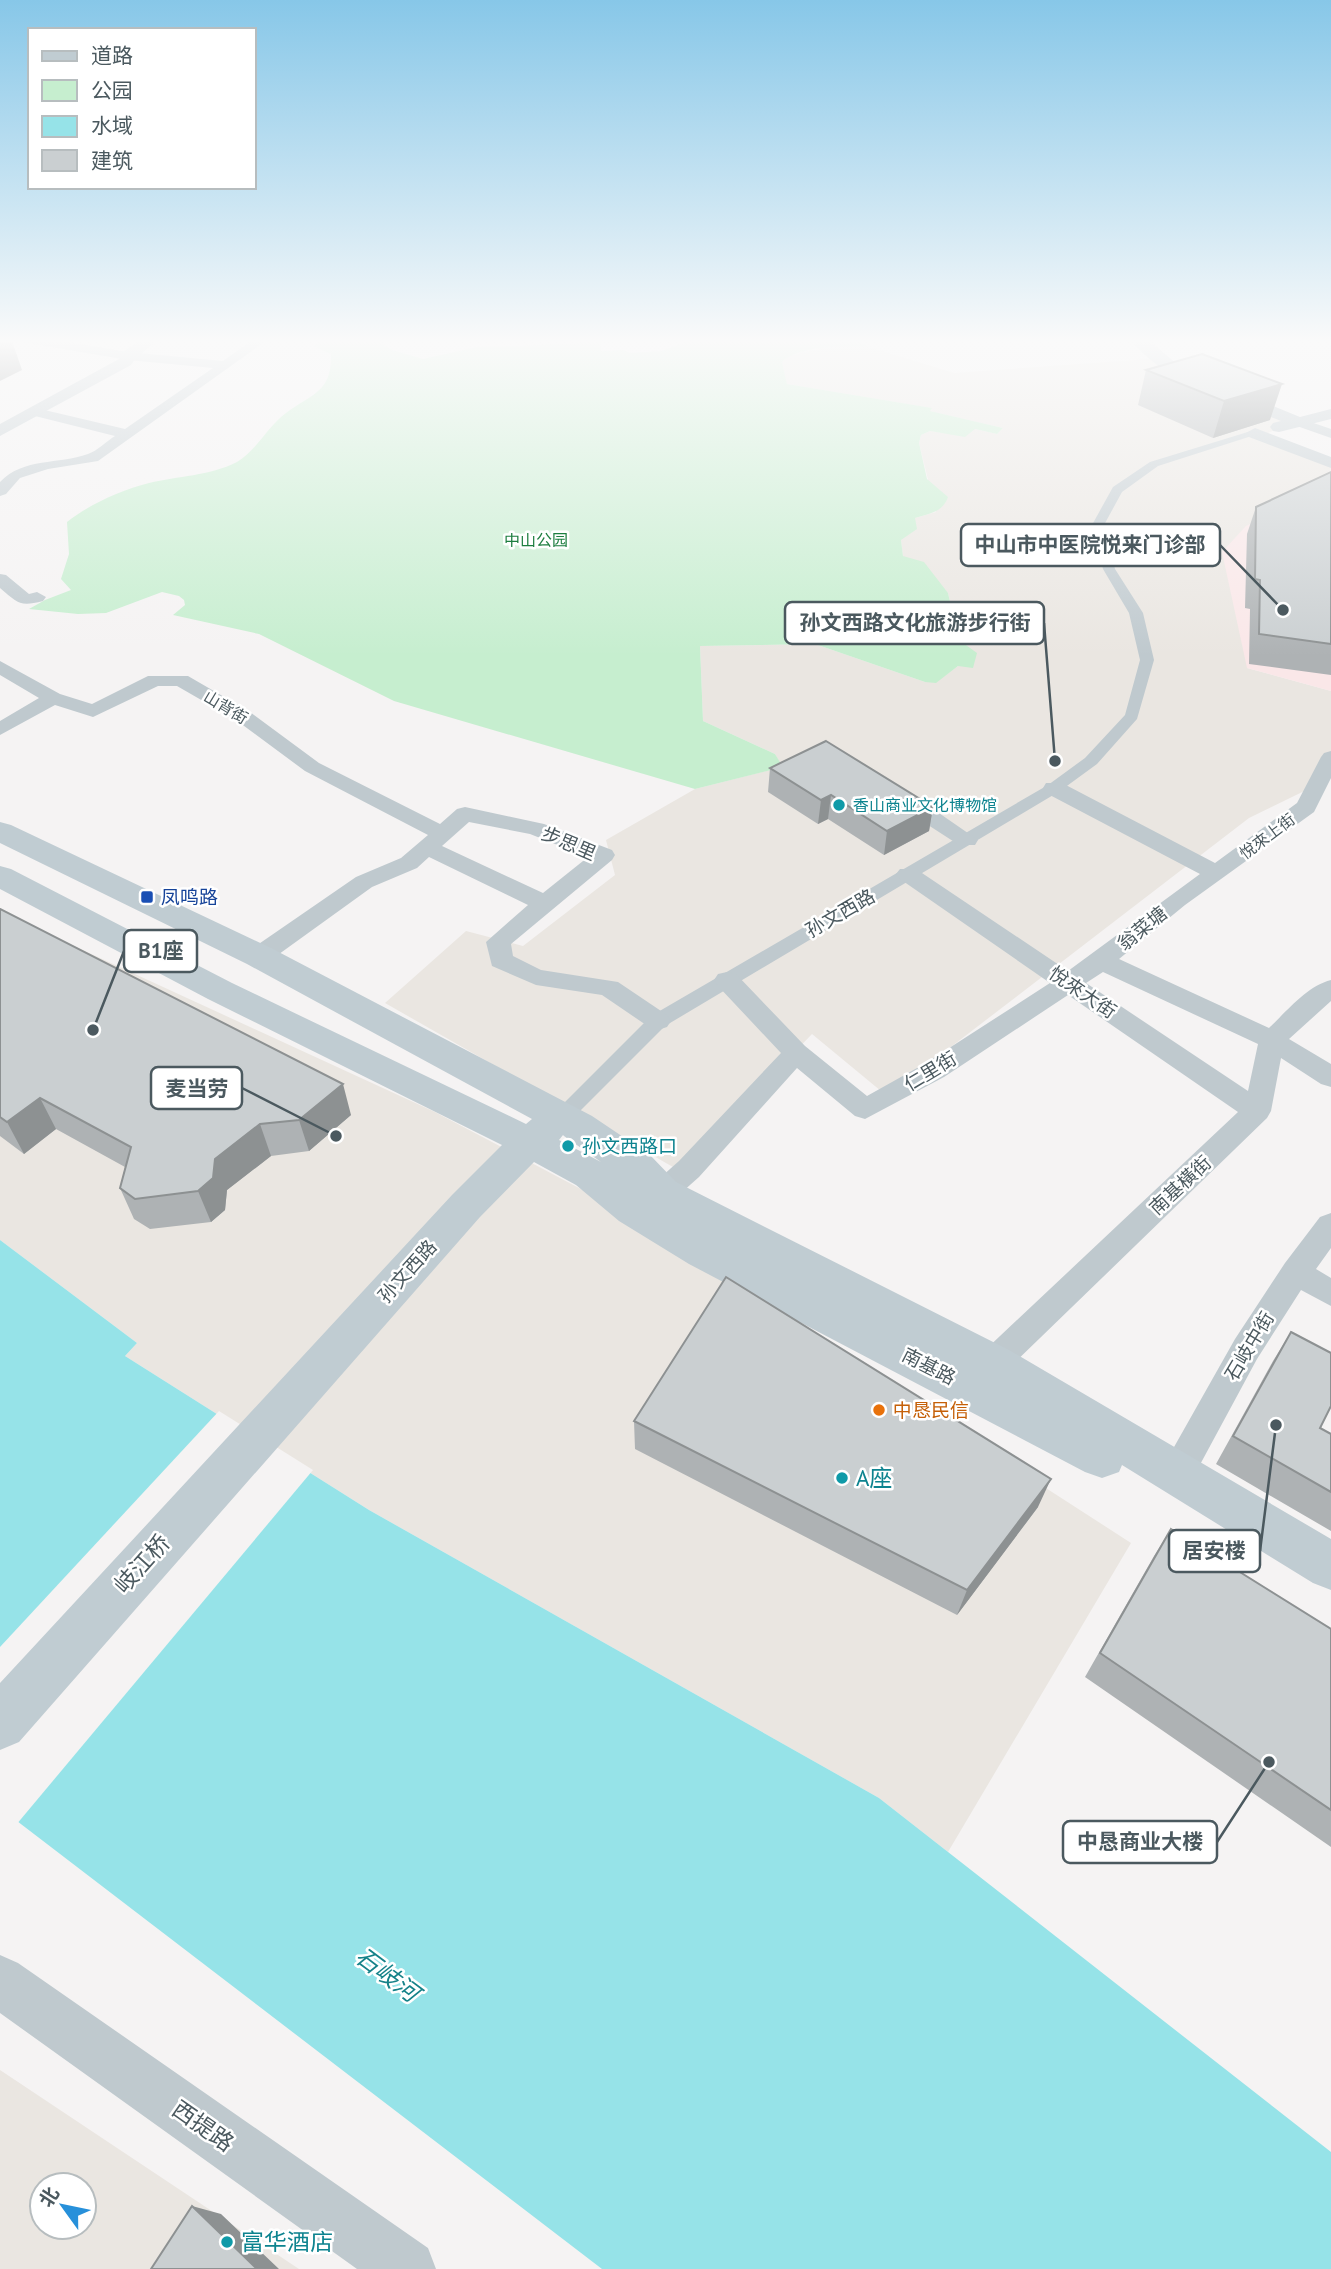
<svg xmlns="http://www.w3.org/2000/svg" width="1331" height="2269" viewBox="0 0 1331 2269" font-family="'PT Sans','Noto Sans SC',sans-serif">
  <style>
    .commercial { fill: #eae6e1; fill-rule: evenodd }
    .medical { fill: #fae7e8 }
    .green { fill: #c6eecf }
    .water { fill: #96e3e8 }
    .pier { fill: #f5f3f3 }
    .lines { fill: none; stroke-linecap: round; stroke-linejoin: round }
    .pedestrian { fill: #bfc9ce; fill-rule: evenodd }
    .minor { fill: #bfc9ce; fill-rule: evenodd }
    .tertiary { fill: #bfc9ce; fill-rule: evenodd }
    .secondary { fill: #c0ccd2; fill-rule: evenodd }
    .wall { fill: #aeb2b4 }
    .shaded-wall { fill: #8d9192 }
    .building { fill: #cacfd1; stroke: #8d9192; stroke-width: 2 }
    .culture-dot { fill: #0f9aa8; stroke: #fff; stroke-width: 2.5 }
    .transit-dot { fill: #1a4fb4; stroke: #fff; stroke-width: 2.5 }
    .food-dot { fill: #e8710a; stroke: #fff; stroke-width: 2.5 }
    .labels { text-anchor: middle; stroke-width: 5; stroke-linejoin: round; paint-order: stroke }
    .far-park-label { font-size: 16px; fill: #1e7e40; stroke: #fff }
    .far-street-label { font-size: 16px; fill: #4b595f; stroke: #fff }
    .far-culture-label { font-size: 16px; fill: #0d838f; stroke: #fff; text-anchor: start }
    .street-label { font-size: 19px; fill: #4b595f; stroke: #fff }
    .transit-label { font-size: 19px; fill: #164399; stroke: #fff; text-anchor: start }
    .culture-label { font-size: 19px; fill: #0d838f; stroke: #fff; text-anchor: start }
    .food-label { font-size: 19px; fill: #c56008; stroke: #fff; text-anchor: start }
    .near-culture-label { font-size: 23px; fill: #0d838f; stroke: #fff; text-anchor: start }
    .near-street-label { font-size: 23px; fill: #4b595f; stroke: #fff }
    .near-water-label { font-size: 24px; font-style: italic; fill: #158289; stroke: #fff }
    .leader { fill: none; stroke: #4b595f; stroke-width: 2.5 }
    .callout-dot { fill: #4b595f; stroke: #fff; stroke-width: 2.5 }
    .callout { fill: #fff; stroke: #4b595f; stroke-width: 2.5 }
    .callout-label { font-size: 21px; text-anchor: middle; font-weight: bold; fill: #4b595f }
  </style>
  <rect width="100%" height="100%" fill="#f5f3f3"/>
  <!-- commercial -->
  <path class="commercial" d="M834,346L869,347L954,373L1163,358L1291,420L1260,438L1331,466V484L1247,668L1331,691V778L1249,818L887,1096L812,1034L680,1171L385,1003L466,931L523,946L615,875L606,840L695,789L782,767L775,754L703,721L700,646L815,644L925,682H936L958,666L959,640L948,593L903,556L901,540L915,518L936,512L919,443L921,435L930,431L944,433L975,429L997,434L1003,428L929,411L931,408L787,384L782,362L788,356Z
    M0,912L435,1112L596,1197L1131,1543L948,1852L879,1798L369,1510L125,1356L137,1343L0,1240Z
    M0,2070L299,2269H0ZM42,2185H84V2227H42Z"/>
  <!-- medical -->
  <path class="medical" d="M1331,484V691L1247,668L1222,552L1246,526Z"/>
  <!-- green -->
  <path class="green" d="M327,338H373L392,350L423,359L477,347L573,344L586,338H600L601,351L623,350L630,353L662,351L695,338H854L869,347C845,346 800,345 782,362L787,384L932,408L930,411L1003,428L997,434L975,429L965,437L930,431L921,435L919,443L927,479L948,497C943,512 929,514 915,518L917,529L901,540L903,556L924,562L948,593L959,640L977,653L973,668L958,666L936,683L925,682L815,644L700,646L703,721L775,754L783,767L695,789L394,701L259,634L173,615L185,605L184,600L179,596L162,592L106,613L78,614L29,609L45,600L71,590L61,579L69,554L67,522C90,504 121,490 149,483C178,476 209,476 237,462C256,451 268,426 286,413C313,393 332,392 331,354L313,346Z"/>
  <!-- water -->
  <path class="water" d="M0,1240L137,1343L125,1356L369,1510L879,1798L1331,2152V2269H602L0,1808Z"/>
  <!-- pier -->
  <path class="pier" d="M219,1411L313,1470L16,1825L0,1812V1647Z"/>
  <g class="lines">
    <!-- pedestrian -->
    <path class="pedestrian" d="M1251,431L1261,433L1158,466L1122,492L1104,525L1115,569L1143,613L1154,660L1137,719L1097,764L1060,791L665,1026L569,1122L562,1125L555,1122L552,1117L555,1112L651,1016L1048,785L1085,758L1125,715L1140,660L1129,613L1103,569L1092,525L1113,487L1150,462Z"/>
    <!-- minor -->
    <path class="minor" d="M16,338H45L128,352L223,361L255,338H270L98,461L48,469L20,478L6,494L0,496V482C24,457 58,465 88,454C97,451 107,441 115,436L31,415V409L36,408L125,429L213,368L128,360L22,342Z
      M594,338H615V339L609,343Z
      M1299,418L1331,429V438L1294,425L1292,422Z
      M0,574L6,575L29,594L37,592L46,597L43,601C19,607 18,603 0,588Z
      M0,661L60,694L92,704L148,676H188L250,712L319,763L440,824L457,809L465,807L544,824L612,850L615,855L612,860L511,944L513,956L541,970L618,982L667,1015L671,1021L667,1027L658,1030L649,1027L602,995L536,985L492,966L486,942L528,905L429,857L417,868L372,887L268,962L259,964L250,962L247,956L250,950L356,877L401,858L428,835L305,771L236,720L177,686H158L93,717L55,705L0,735V721L39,698L0,675ZM469,822L530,834L588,857L543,893L442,846Z
      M1331,751V778L1314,812L1185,905L1119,959L1269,1028C1287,1011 1307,986 1331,980V1001L1289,1039L1331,1064V1087L1321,1084L1281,1058L1271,1111L1267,1118L1004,1373L993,1377L982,1373L977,1363L982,1353L1238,1112L1068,995L944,1077L865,1119L855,1116L797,1068L699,1177L672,1201L662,1204L652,1201L647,1193L652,1185L679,1161L781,1053L718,986L714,980L718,974L727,972L736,974L805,1046L867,1096L926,1063L1050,983L900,879L896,874L900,869H916L1068,971L1200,874L1046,793L1043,788L1046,783H1062L1215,863L1297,803L1321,757L1324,753ZM1103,972L1258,1044L1248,1091L1086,983Z
      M899,790L907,791L978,840L975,845H959L891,801L888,796L891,791Z
      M1331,1213V1248L1316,1269L1331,1278V1306L1301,1290L1257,1359L1189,1485L1177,1490L1165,1485L1160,1474L1165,1463L1235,1339L1285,1263L1320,1217Z"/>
    <!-- tertiary -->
    <path class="tertiary" d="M142,338H160L135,359L131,365L0,436V424L119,359L122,353Z
      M1129,338H1146L1177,364L1197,375L1300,417L1331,409V419L1279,432L1273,431L1270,427L1273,423L1281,421C1229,401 1165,384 1129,338Z
      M1255,428L1331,457V468L1249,437L1246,433Z
      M0,1955L18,1963L428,2248L436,2269H357L0,2013Z"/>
    <!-- secondary -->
    <path class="secondary" d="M0,822L11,825L271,948L592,1116L650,1155L676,1182L1009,1350L1331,1539V1590L1313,1583L1122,1465L1119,1472L1102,1478L1085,1472L689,1264L619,1221L576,1185L534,1162L480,1217L19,1742L0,1750V1683L452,1195L502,1145L208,999L0,889V866L11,869L232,983L526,1124L532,1119L247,964L0,843ZM563,1135L564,1136L601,1162L559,1140Z"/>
  </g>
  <!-- wall -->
  <path class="wall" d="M1146,370L1270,420L1213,438L1138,405Z
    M1331,472V675L1249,664L1250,609L1245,608L1247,534L1256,507Z
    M770,768L933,807L929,831L884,855L828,819L818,824L768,792Z
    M0,909L351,1115L309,1151L271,1156L227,1190L225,1210L211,1222L150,1229L134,1219L120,1188L125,1167L56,1129L24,1154L0,1136Z
    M1291,1332L1320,1428L1331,1434V1531L1216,1464L1273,1361Z
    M634,1421L1038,1507L957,1615L635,1449Z
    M1171,1529L1331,1629V1847L1085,1677L1154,1556Z"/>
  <!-- shaded-wall -->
  <path class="shaded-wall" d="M6,338H11L22,370L0,381V341Z
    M1282,384L1270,420L1213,438L1224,401Z
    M831,795L828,819L818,824L821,800Z
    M933,807L929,831L884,855L887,831Z
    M343,1084L351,1115L309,1151L299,1120Z
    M40,1098L56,1129L24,1154L7,1122Z
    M260,1124L271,1156L227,1190L225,1210L211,1222L198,1191L215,1159Z
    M1051,1479L1038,1507L957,1615L967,1590Z
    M192,2206L221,2214L279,2269H257Z"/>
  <!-- building -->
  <path class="building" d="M1202,354L1282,384L1224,401L1146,370Z
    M1331,472V644L1259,634L1260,580L1255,579L1256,507Z
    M826,741L933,807L887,831L831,795L821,800L770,768Z
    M0,909L343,1084L299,1120L260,1124L215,1159L213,1178L198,1191L135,1199L120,1188L131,1147L40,1098L7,1122L0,1117Z
    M726,1277L1051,1479L967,1590L634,1421Z
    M1291,1332L1331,1353V1406L1320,1428L1331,1434V1492L1233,1436Z
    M1171,1529L1331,1629V1810L1100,1653Z
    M192,2206L257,2269H151Z"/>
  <!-- sky -->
  <linearGradient id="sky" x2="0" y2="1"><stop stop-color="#87c7e8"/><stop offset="0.52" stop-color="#fafafa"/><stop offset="1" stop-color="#fafafa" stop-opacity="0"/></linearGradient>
  <rect width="1331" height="656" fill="url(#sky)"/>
  <!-- markers -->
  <g class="culture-dot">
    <circle cx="839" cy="805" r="7"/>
    <circle cx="568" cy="1146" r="7"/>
    <circle cx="842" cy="1478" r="7"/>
    <circle cx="227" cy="2242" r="7"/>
  </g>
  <rect class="transit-dot" x="140" y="890" width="14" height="14" rx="3.5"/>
  <circle class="food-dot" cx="879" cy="1410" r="7"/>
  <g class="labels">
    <!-- far-park labels -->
    <g class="far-park-label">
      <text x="536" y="546">中山公园</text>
    </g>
    <!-- far-street labels -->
    <g class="far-street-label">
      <text transform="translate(226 707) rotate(31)" y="6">山背街</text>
      <text transform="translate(1267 836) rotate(-37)" y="6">悅來上街</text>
    </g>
    <!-- far-culture labels -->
    <g class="far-culture-label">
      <text x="853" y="811">香山商业文化博物馆</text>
    </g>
    <!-- street labels -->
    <g class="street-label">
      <text transform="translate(569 843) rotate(23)" y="7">步思里</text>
      <text transform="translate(840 913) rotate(-30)" y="7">孙文西路</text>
      <text transform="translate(1142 928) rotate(-39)" y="7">翁菜塘</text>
      <text transform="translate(1083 992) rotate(34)" y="7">悅來大街</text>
      <text transform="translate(930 1071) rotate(-31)" y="7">仁里街</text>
      <text transform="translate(1180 1185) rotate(-43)" y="7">南基橫街</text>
      <text transform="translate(407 1271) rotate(-48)" y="7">孙文西路</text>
      <text transform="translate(1249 1346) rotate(-59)" y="7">石岐中街</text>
      <text transform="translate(929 1366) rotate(27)" y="7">南基路</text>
    </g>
    <!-- transit labels -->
    <g class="transit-label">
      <text x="161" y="904">凤鸣路</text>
    </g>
    <!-- culture labels -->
    <g class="culture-label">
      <text x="582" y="1153">孙文西路口</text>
    </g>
    <!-- food labels -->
    <g class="food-label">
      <text x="893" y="1417">中恳民信</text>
    </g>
    <!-- near-culture labels -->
    <g class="near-culture-label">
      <text x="856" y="1486">A座</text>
      <text x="241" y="2250">富华酒店</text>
    </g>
    <!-- near-street labels -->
    <g class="near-street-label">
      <text transform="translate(142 1564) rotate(-48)" y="8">岐江桥</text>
      <text transform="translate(203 2126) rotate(35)" y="8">西提路</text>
    </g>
    <!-- near-water labels -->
    <g class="near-water-label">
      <text transform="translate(387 1975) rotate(37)" y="8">石岐河</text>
    </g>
  </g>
  <!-- callouts -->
  <path class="leader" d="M1283 610L1220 545M1055 761L1044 623M93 1030L124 951M336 1136L242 1088M1276 1425L1260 1551M1269 1762L1217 1842"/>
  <g class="callout-dot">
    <circle cx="1283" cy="610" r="7"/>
    <circle cx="1055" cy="761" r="7"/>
    <circle cx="93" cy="1030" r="7"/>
    <circle cx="336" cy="1136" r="7"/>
    <circle cx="1276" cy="1425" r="7"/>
    <circle cx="1269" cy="1762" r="7"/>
  </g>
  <g class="callout">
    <rect x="961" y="524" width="259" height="42" rx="7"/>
    <rect x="785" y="602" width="259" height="42" rx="7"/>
    <rect x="124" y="930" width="73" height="42" rx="7"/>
    <rect x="151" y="1067" width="91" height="42" rx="7"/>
    <rect x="1169" y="1530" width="91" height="42" rx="7"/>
    <rect x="1063" y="1821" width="154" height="42" rx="7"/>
  </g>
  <g class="callout-label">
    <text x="1090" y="552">中山市中医院悦来门诊部</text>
    <text x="915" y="630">孙文西路文化旅游步行街</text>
    <text x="161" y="958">B1座</text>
    <text x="197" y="1096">麦当劳</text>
    <text x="1214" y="1558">居安楼</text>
    <text x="1140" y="1849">中恳商业大楼</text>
  </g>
  <!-- legend -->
  <rect x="28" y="28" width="228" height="161" fill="#ffffff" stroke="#b7bdbf" stroke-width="2"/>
  <rect x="42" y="51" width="35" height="10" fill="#c0ccd2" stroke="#b7bdbf" stroke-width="2"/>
  <text x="91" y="63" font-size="21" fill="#4b595f">道路</text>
  <rect x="42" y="80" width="35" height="21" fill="#c6eecf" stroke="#b7bdbf" stroke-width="2"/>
  <text x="91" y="98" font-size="21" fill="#4b595f">公园</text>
  <rect x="42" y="116" width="35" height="21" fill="#96e3e8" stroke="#b7bdbf" stroke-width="2"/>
  <text x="91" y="133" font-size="21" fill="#4b595f">水域</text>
  <rect x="42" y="150" width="35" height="21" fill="#cacfd1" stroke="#b7bdbf" stroke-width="2"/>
  <text x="91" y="168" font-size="21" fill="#4b595f">建筑</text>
  <!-- north arrow -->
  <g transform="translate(63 2206) rotate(303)"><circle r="33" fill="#ffffff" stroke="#b7bdbf" stroke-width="2"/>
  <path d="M0-5L12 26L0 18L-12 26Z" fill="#2790da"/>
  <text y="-10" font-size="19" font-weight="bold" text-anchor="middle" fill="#4b595f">北</text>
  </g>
</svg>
